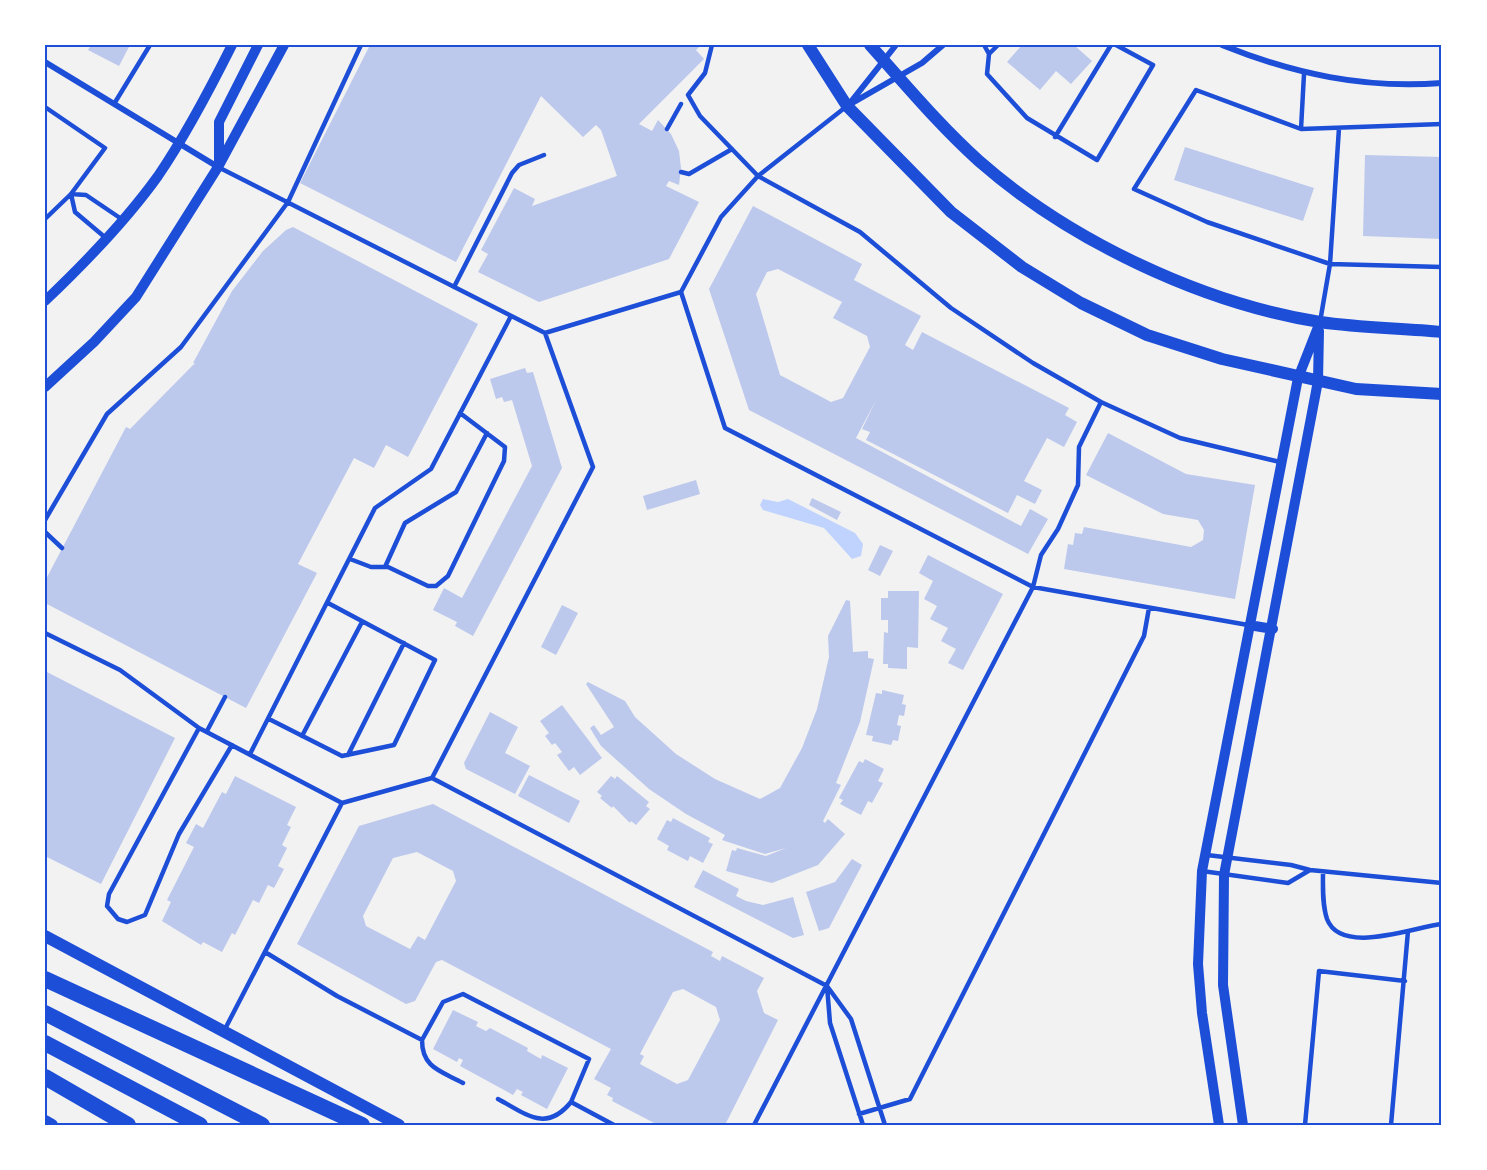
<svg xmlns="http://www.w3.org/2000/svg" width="1487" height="1170" viewBox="0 0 1487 1170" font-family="'IBM Plex Serif',serif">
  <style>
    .water { fill: #bfd3fe }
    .building { fill: #bdc9ec; fill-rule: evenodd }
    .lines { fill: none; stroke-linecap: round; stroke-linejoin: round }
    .service { stroke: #1d4ed8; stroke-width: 4.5 }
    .minor { stroke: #1d4ed8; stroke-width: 6 }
    .tertiary { stroke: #1d4ed8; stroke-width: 10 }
    .secondary { stroke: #1d4ed8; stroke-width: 12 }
    .motorway { stroke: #1d4ed8; stroke-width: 16 }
    .neatline { fill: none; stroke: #1d4ed8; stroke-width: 2 }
  </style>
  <rect width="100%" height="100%" fill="#f2f2f2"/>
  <!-- water -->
  <path class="water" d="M763,499L778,502L788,499L855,533L863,544L861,556L852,559L824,528L763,510L760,505Z"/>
  <!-- building -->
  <path class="building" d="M91,45H130L119,66L88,50Z
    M370,45H701L696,50L704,59L639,124L652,131L658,120L671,134L679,151L681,168L679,185L669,181L666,186L699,202L669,259L539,302L478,272L488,254L481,250L514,188L535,199L532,206L617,176L601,130L596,125L583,137L541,96L456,262L300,183Z
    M1022,45H1074L1092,61L1071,84L1056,71L1040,90L1007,62Z
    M1185,147L1314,188L1303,221L1174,180Z
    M1365,155L1442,157V239L1363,236Z
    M753,206L862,264L854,280L921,316L905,345L913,350L922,332L1069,408L1065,415L1077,422L1064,447L1047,438L1024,481L1042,490L1035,504L1017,495L1008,513L866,440L870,432L862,429L876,400L856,438L1021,526L1030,509L1048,519L1028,554L749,410L709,289ZM778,269L842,302L833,318L867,336L870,347L843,398L831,402L780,375L756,294L767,272Z
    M293,227L478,324L408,457L386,445L374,468L354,458L298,564L317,573L246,708L45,603V581L126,427L130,429L195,363H193L232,291L263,251L286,230Z
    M525,368L527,373L533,372L562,468L473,636L455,626L457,622L433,610L444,588L462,598L532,466L512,400L504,402L502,397L496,399L490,379Z
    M1108,433L1186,474L1255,485L1235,599L1064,569L1068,544L1073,545L1075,533L1082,534L1084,527L1191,547L1203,540L1204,530L1198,520L1163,514L1086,475Z
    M696,480L700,494L647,510L643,496Z
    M812,498L841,512L837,520L809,505Z
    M880,545L893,551L880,576L868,570Z
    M928,555L1003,594L963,670L948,663L956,649L941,641L948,628L930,619L937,606L924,599L933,581L919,573Z
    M888,591H919L918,648L907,647V669L888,668V664H883L884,632L888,633V620H881V598H888Z
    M846,600L850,601L853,652L868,651V658L874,659L860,722L836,783L841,785L823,821L825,823L828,819L845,834L818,865L772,883L726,871L732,850L736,851L737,848L766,856L786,848L765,854L722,840L725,835L686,814L649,789L601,746L590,728L594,725L601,735L614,727L586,684L588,682L625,701L635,717L676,754L715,779L760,799L780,788L802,748L817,709L829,657L828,636Z
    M562,605L578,613L556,655L541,647Z
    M45,671L175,738L101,884L45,856Z
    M882,690L904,695L902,704L906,705L904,716L899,715L897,725L901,726L898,741L893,740L891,745L872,741L873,736L866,735L876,693L882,694Z
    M562,705L602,758L580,775L574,767L569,771L557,755L562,752L555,743L552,745L545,736L549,733L540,721Z
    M490,712L518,727L505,753L530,766L515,794L466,769L464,763Z
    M865,759L884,769L878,781L883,783L872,803L868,801L861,815L840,804L843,800L839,798L859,761L863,763Z
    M529,775L580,801L569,823L518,796Z
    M235,776L296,807L287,825L291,827L282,845L287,848L278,866L284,869L274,888L268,885L259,903L253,900L235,935L232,933L222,952L203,942L201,945L162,921L171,902L167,900L194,847L186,843L196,824L203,828L222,792L226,794Z
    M611,776L615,779L617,776L649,802L646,806L650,809L636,825L631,821L630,823L613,806L612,808L600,798L602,796L597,792Z
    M433,804L713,952L711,956L720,961L722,956L764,978L757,991L764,1013L778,1020L725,1125H658L612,1101L613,1098L607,1095L611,1088L594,1079L611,1049L442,960L436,962L415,1001L406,1004L297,944L359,826ZM417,852L453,871L456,881L425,940L418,936L410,949L366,926L363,916L393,858ZM683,989L716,1007L720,1020L688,1080L677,1084L640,1064L644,1056L640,1054L673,992Z
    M673,818L710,838L708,842L713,844L703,863L690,856L688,861L667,850L669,846L657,839L667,820L671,822Z
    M852,859L862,865L829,928L819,931L806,892L835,882Z
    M703,870L739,889L736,896L746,901L763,905L793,897L804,935L793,938L694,887Z
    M453,1010L478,1022L476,1026L486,1031L490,1028L528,1048L527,1051L541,1059L542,1055L568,1068L547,1109L521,1095L523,1092L517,1089L513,1095L460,1066L463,1060L459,1058L457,1062L433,1049Z"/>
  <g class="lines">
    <!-- service -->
    <path class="service" d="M712,45L705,73L688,95L700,116L758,176L860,232L951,308L1033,363L1101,402L1180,438L1280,462
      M984,45L989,54L987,74L1027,118L1097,160L1153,65L1116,45
      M989,54L998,45
      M1304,74L1301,129L1442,124
      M114,104L150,45
      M45,107L105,148L71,194L45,219
      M667,129L681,104
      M1301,129L1196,90L1134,189L1207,222L1330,264L1442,267
      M1055,137L1111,45
      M218,167L545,333L681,292
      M681,172L689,174L732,149
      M71,194L75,212L107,239
      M71,194L86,195L123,220
      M454,287L512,173L519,165L544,155
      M681,292L725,428L1033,587L1248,625
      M681,292L721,217L758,176L847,106
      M1320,322L1330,264L1339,128
      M45,520L107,414L181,347L288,202L361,45
      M45,532L62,548
      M350,559L371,567H388L428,586H436L448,576L504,461L505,447L460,413
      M385,567L405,523L456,492L487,433
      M45,633L120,670L199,728L342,803
      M269,719L342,756L394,745L435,660L328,603
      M199,728L109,894L107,906L118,919L127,922L145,915L179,834L232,745
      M207,731L225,697
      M302,736L362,622
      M250,754L375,508L431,469L511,316
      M348,755L404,643
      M432,778L827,986L851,1019L885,1125
      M1207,855L1291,865L1310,870L1442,883
      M1202,871L1288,883L1310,870
      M1323,872C1323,887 1322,904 1327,919C1341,956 1414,927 1442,924
      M265,952L337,996L422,1040L443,1002L463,994L589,1059L571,1102L614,1125
      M827,986L830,1023L863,1125
      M225,1029L342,803L432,778L593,467L545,333
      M422,1040C422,1068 441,1071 463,1083
      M498,1099C526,1114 546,1133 571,1102
      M859,1114L910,1099L1144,636L1149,608
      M754,1125L1033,587L1041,555L1058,529L1078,485L1079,447L1101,402
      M1305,1125L1319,971L1405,981
      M1391,1125L1408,931"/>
    <!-- minor -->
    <path class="minor" d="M1222,45C1294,74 1364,89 1442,83
      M45,62L218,167
      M850,103L896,45
      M847,106L922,63L943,45"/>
    <!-- tertiary -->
    <path class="tertiary" d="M219,164V122L258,45
      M45,301C86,262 125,222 158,176C186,135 210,89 232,45
      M45,387L94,342L136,297L218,167L284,45
      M1249,625L1273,629
      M1219,1125L1202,1013L1198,964L1202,871L1298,378L1320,322
      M1243,1125L1223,985L1224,875L1318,381L1319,331"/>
    <!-- secondary -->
    <path class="secondary" d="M808,45L847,106L951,212L1022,267L1081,303L1147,335L1222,359L1356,389L1442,394
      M870,45C905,84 939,125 979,161C1069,240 1201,303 1320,322C1360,328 1402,328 1442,332
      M45,936L399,1125
      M45,1121L52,1125"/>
    <!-- motorway -->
    <path class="motorway" d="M45,979L362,1125
      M45,1013L262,1125
      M45,1043L200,1125
      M45,1077L128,1125"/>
  </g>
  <!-- border -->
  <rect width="1487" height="1170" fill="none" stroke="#ffffff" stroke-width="93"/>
  <rect x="46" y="46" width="1394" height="1078" class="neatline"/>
</svg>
